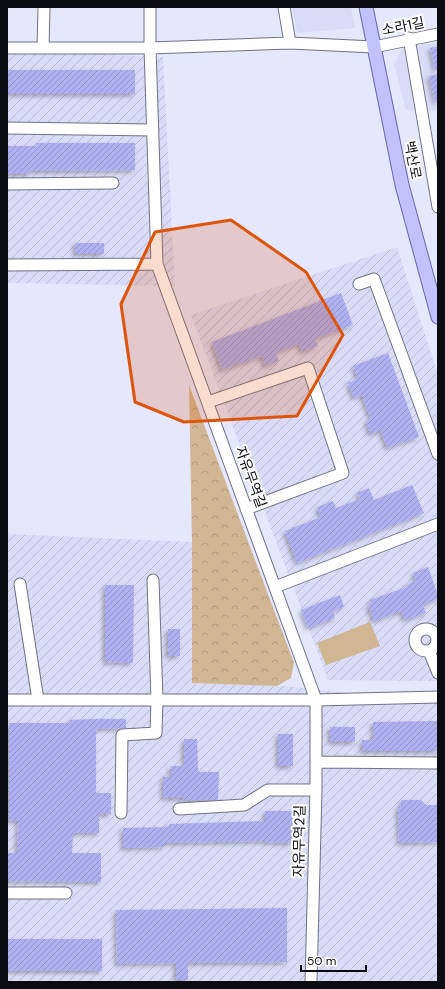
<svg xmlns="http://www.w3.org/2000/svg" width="445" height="989" viewBox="0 0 445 989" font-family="'DM Sans','Noto Sans KR',sans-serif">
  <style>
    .built { fill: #dadbf7 }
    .industrial { fill: url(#industrial-furrows) }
    .forest { fill: url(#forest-crowns) }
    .garden { fill: #d1b693 }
    .building { fill: url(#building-hatch); filter: url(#shadow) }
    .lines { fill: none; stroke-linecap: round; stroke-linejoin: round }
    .minor-casing { stroke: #707184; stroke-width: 13 }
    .major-casing { stroke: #6766a8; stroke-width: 15 }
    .minor { stroke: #fff; stroke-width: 11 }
    .major { stroke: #c2c1fb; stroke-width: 13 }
    .marked { fill: #dd550c; fill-opacity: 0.2; stroke: #dd550c; stroke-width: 3; stroke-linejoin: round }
    .labels { text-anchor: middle; stroke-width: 4; stroke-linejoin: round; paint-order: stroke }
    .street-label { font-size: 14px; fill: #0b0b12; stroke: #fff }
  </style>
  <defs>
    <pattern id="industrial-furrows" width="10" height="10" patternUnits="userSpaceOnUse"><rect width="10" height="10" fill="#dadbf7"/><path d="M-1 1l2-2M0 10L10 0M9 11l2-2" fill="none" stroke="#babbd3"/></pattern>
    <pattern id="forest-crowns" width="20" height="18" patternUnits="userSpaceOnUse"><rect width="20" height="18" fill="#d1b693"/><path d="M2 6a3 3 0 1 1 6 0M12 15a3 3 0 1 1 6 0" fill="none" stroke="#b29b7e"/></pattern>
    <pattern id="building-hatch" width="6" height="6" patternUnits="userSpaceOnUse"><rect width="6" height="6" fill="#afb0f0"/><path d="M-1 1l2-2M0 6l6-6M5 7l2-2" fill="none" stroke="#9596cd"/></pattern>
    <filter id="shadow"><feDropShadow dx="-2.5" dy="2.5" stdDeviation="2" flood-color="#0004"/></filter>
  </defs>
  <rect width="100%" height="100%" fill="#e5e7fd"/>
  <!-- built -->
  <path class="built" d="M292,7H351L355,28L297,33Z
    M438,42V109L434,111L406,110L394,65L401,51L419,45Z"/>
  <!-- industrial -->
  <path class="industrial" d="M7,51L163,57L175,286L7,283Z
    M397,247L438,375V681L328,680L191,315Z
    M7,534L192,542V683L285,686L438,703V982H7Z"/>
  <!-- forest -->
  <path class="forest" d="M189,385L294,663L291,678L277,686L192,683V542Z"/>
  <!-- garden -->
  <path class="garden" d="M370,622L380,646L326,665L317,643Z"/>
  <!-- building -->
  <path class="building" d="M438,46V70H435L430,48Z
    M7,70H135V94H7Z
    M438,74V102H435L429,76Z
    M37,143H135V170L30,171V174H7V146H37Z
    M75,243H104V254H75Z
    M341,293L353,325L315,339L318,346L302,352L299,344L276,353L279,361L265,366L262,356L222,370L212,342Z
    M388,353L419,437L387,448L381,430L370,434L366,421L371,419L362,395L354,398L348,383L358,379L353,366Z
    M412,485L424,513L297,563L285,531L321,517L317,507L333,501L336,508L360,499L357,493L369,488L374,500Z
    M428,567L438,595V599L423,605L426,613L405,620L401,611L374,621L368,605L371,604L370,600L407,587L406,585L416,581L413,573Z
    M105,585H134L133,663L105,662Z
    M340,595L344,607L333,611L335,618L308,628L301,610Z
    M168,629H180V656H168Z
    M99,719H126V728L96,729V793H111V814H99V833H73L72,853H101V882L7,881V853H17L18,821H9V723H70V720Z
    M438,721V751H362V740H373V722Z
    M330,727H355V742H330Z
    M278,734H293V766H278Z
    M184,739H197L198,772H219L218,800H184L183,798H163V777H171V766H184Z
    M401,800H421L426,805H438V842L399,843L398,806L401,807Z
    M265,811H293L292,843L265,842V841L164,843V847L123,848V828L169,827V824L265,821Z
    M287,908V962L188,963V980H176V963L117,964L116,910Z
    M7,939H102V971H7Z"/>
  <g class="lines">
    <!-- minor casing -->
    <g class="minor-casing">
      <path id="minor" d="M284,7L290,43
        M409,38L438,207
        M7,48H150L290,43L374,47L438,34
        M43,48L44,7
        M7,128L153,130
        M7,184L113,183
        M157,264L316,700V790L311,982
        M7,265L157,264L150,48V7
        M359,284L374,279L438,454
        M208,402L308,368L343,473L246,509
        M20,584L38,700
        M275,587L438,524
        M415 640a11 11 0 1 1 22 0a11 11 0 1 1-22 0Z
        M429,651L438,673
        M7,700H316L438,697
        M316,762L438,763
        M179,809L244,805L268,790H316
        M121,813L122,735L156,733L157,700L153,580
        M7,893H66"/>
    </g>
    <!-- major casing -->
    <g class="major-casing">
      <path id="major" d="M366,7L402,185L438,317"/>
    </g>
    <!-- minor -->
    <use href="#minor" class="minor"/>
    <!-- major -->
    <use href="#major" class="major"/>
  </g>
  <!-- marked area -->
  <path class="marked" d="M231,220L306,272L343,335L297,416L184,422L135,402L121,304L155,232Z"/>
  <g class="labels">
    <!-- street labels -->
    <g class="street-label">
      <text transform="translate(403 26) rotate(-11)" y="5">소라1길</text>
      <text transform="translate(413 160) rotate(79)" y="5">백산로</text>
      <text transform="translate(251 477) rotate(70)" y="5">자유무역길</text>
      <text transform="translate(299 841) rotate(-89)" y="5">자유무역2길</text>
    </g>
  </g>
  <!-- border -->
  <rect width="445" height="989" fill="none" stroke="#0b0b12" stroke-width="16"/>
  <!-- scale -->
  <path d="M301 965v6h65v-6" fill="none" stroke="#0b0b12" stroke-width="2"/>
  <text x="307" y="965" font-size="12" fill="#0b0b12" stroke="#ffffff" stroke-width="3" paint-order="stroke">50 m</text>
</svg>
